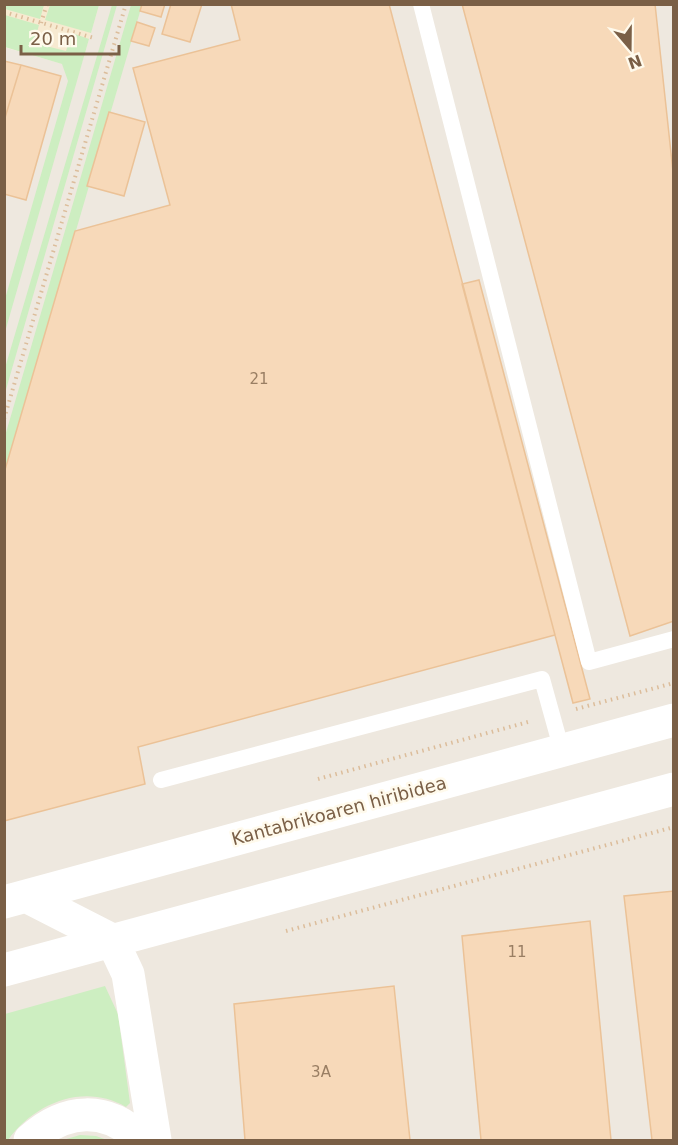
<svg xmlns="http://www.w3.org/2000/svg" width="678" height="1145" viewBox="0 0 678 1145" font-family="'DejaVu Sans',sans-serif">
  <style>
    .residential { fill: #f7ead1 }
    .industrial { fill: #eee8df }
    .green { fill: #cdeec1 }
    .building { fill: #f7d9b9; stroke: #ebc297; stroke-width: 1.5 }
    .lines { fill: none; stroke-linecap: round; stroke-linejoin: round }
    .path { stroke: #dcbd9b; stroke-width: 4; stroke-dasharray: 1.5 4.5; stroke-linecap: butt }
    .lane { stroke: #fff; stroke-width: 16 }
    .secondary { stroke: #fff; stroke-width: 33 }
    .labels { text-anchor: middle; stroke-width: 5; stroke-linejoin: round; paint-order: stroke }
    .number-label { font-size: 15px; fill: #997e63 }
    .street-label { font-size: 18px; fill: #7a5f46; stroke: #fffaec }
  </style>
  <rect width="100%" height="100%" fill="#fef7e4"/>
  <!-- residential -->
  <path class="residential" d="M4,5H99L80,69L5,47Z"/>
  <!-- industrial -->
  <path class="industrial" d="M99,5H673V1140H5L4,47L80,69Z"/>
  <!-- green -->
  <path class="green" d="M4,5L5,4L44,5L40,19L5,9Z
    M50,5H99L91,33L45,20Z
    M112,5H117L5,393V368Z
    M131,5H142L5,473V436Z
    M5,15L39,25L34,43L66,51L72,33L89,39L5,332V299L68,81L62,64L5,47Z
    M105,986L118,1014L130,1103L126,1107C83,1082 34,1104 8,1140H5V1014Z
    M80,1135L96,1136L107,1140H63Z"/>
  <!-- building -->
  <path class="building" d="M142,4H165L161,17L140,11Z
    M171,4H202L190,42L162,34Z
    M231,4H389L555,635L138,747L145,784L4,821V473L75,231L170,205L133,68L240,40Z
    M462,4H655L674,181V621L630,636Z
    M137,22L155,28L149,46L131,41Z
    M4,61L21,65L4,121Z
    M21,65L61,76L26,200L4,194V121Z
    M109,112L145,122L124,196L87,186Z
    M479,280L590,699L573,703L462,284Z
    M674,891V1140H652L624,896Z
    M590,921L611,1140H481L462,936Z
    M394,986L410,1140H245L234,1004Z"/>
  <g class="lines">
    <!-- path -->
    <path class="path" d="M4,12L94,38
      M41,23L47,4
      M4,419L126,4
      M576,709L674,683
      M318,779L528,722
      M286,931L674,827"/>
    <!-- lane -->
    <path class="lane" d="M421,4L589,662L674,639
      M161,780L542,679L562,751"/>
    <!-- secondary -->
    <path class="secondary" d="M26,896L112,940L128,974L155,1140
      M4,902L674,720
      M4,970L674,789
      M30,1140C65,1108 107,1105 141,1140"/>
  </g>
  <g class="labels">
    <!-- number labels -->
    <g class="number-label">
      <text x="259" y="384">21</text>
      <text x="517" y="957">11</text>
      <text x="321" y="1077">3A</text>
    </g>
    <!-- street labels -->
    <g class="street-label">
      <text transform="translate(339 811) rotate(-15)" y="6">Kantabrikoaren hiribidea</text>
    </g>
  </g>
  <!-- border -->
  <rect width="678" height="1145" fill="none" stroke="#7a5f46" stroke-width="12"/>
  <!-- north arrow -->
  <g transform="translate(630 48) rotate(160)" stroke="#fffaec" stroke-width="4.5" paint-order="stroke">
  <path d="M0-4.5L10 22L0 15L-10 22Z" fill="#7a5f46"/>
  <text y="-9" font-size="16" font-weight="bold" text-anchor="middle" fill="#7a5f46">N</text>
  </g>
  <!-- scale -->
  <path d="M21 45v9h98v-9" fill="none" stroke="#7a5f46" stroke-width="3"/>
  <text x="30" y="45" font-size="18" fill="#7a5f46" stroke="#fffaec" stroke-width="4.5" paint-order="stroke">20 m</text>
</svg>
